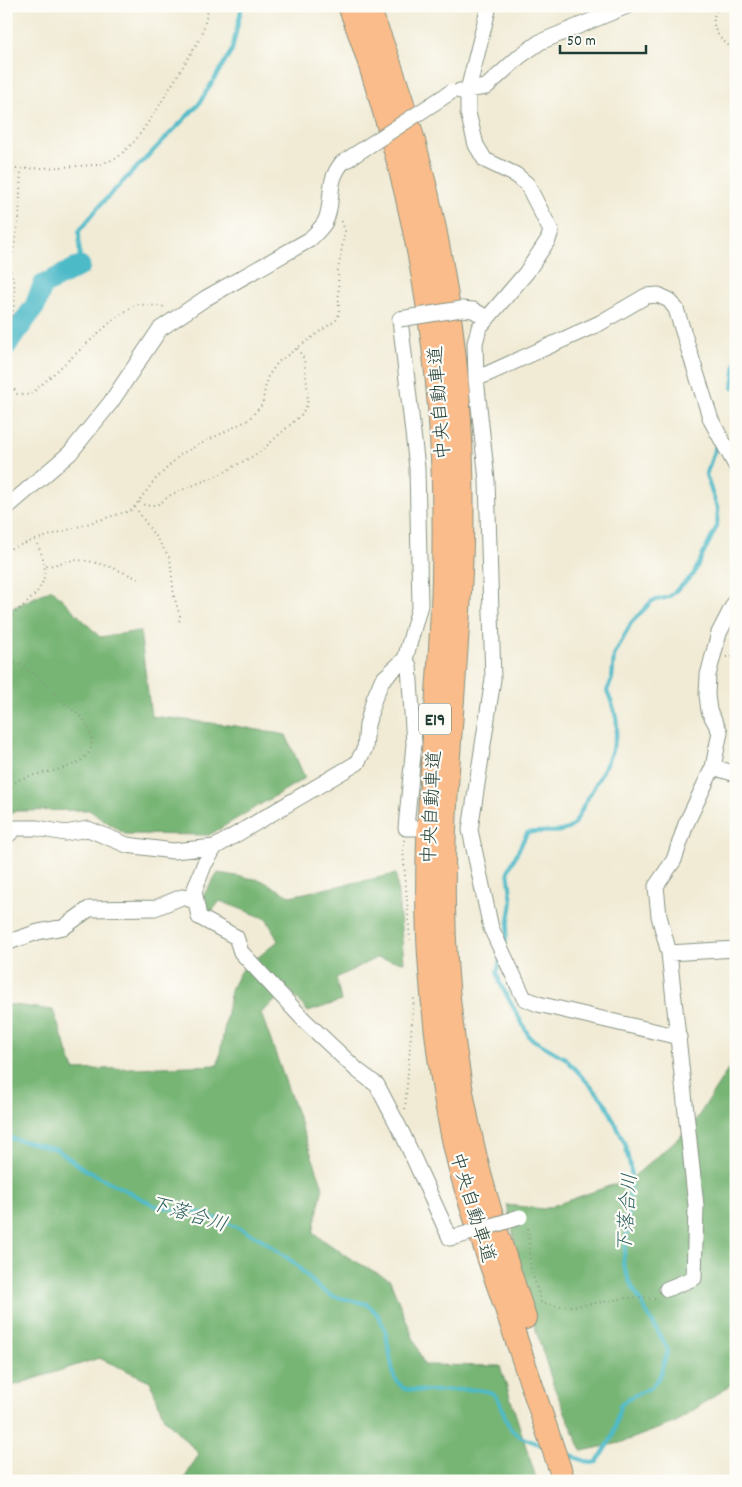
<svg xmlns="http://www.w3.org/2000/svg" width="742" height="1487" viewBox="0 0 742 1487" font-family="Dekko,'Klee One',sans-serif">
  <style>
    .forest { fill: #77b575; stroke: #4b7954 }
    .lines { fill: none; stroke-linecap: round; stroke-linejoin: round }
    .stream { stroke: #4dbac8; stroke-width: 4 }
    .river { stroke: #4dbac8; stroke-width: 21 }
    .minor-casing { stroke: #889484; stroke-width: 17 }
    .highway-casing { stroke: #889484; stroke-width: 24 }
    .path { stroke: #889484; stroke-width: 2; stroke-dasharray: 1 4; stroke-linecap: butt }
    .minor { stroke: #fff; stroke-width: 15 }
    .highway { stroke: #f9bc8a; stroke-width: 22 }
    .minor-bridge-casing { stroke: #889484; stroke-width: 17; stroke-linecap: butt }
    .minor-bridge { stroke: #fff; stroke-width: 15 }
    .labels { text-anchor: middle; stroke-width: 4.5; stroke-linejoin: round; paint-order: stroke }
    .shield { fill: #fdfcf7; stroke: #62766e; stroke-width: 1 }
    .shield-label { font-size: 18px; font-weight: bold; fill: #1f3d34 }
    .street-label { font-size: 19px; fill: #1f3d34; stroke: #fdfcf7 }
    .water-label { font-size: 20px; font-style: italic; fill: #2d6260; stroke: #fdfcf7 }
  </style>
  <rect width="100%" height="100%" fill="#fdfcf7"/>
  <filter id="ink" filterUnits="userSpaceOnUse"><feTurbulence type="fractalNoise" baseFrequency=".02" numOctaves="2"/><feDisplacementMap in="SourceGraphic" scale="10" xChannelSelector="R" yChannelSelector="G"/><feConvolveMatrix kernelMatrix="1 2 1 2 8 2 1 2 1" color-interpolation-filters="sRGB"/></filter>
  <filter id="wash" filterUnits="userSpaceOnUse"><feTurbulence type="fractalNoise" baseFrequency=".0096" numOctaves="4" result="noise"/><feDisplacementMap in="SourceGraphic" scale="20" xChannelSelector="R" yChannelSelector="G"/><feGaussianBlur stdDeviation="1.12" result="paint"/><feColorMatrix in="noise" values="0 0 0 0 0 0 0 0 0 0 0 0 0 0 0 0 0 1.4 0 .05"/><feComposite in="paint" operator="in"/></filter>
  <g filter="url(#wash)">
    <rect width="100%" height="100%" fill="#f1ebd5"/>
    <!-- forest -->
    <path class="forest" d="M52,589L100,637L140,631L151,716L236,726L286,735L305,778L209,835L125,834L89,810L16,811L6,816V611Z
      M218,873L261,880L290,896L396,874L404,962L376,958L336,978L341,1001L308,1012L289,989L261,1013L323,1187L313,1233L351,1259L390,1280L424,1365L500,1366L537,1481H183L199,1454L164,1418L150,1381L99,1358L6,1388V1004L53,1010L74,1070L218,1065L231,989L240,972L278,941L267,919L220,901L212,911L203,909L202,897Z
      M736,1057V1381L676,1422L620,1443L582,1451L554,1387L530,1312L507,1205L544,1209L632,1178L692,1126Z"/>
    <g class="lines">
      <!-- stream -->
      <path class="stream" d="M80,266L79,231L101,204L199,104L232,50L242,6
        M733,388L736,362
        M505,944L512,902L508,871L527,833C540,829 561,836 572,826C578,820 581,810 585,803C597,781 615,754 617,728C617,715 612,703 607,691L612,679L614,656L631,623L652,601L669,597L693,575L717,526L718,510L706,475L716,446
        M500,960L497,972L500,983L530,1038L565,1058L598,1094L606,1104L625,1144L631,1171L627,1236L623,1263L629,1281L668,1350L659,1378L650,1388L629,1398L620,1406L613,1436L597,1462L591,1463L563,1453
        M6,1137L56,1149L84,1169L156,1206L201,1213L239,1228L261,1239L293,1262L318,1287L332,1296L367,1304L377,1314L385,1329L394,1377L403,1388C430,1396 470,1384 491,1393C503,1398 503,1419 511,1429C519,1438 533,1442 544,1446"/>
      <!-- river -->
      <path class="river" d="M6,346L35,306L43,285L80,266"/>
    </g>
  </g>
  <g filter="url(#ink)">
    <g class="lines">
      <!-- minor casing -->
      <g class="minor-casing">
        <path id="minor" d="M489,6L468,90V113L476,145L485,160L516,175L527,184L551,231L548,240L526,273L479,328L475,343L476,379L487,480L493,679L470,830L491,928L524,998L538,1004L679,1037
          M460,91L486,87L520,56L540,42L627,6
          M461,309L473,310L487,318
          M400,319L417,468L420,605L405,659L382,680L374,699L367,725L365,748L357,763L215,847L204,865L194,891L199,917L236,937L241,952L305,1021L357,1070L377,1085L403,1135L450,1238L459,1236
          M476,379L600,323L646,296L658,295L669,300L676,309L711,420L736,466
          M6,508L70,453L111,402L160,329L206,298L309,240C314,235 321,229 325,222C335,202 325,183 342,163
          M405,659L409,666L414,744L406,828H416
          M713,767L736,774
          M6,837L16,828H37L65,833L88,829L127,845L173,851L215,847
          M6,943L38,932L64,927L89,909L155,908L182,897L196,901
          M669,953L736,949
          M667,1289L694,1278L696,1206L669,953L659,916L656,886L674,860L686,824L713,767L720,732L709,711L707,695L708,675L719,633L736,600"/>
      </g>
      <!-- highway casing -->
      <g class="highway-casing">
        <path id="highway" d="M349,6C365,46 377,87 389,129C437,297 450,455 441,630C435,744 421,857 430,970C435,1035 443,1101 459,1165C470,1208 486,1251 501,1294C522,1356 543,1418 564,1481
          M368,6C437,175 467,362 462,544C459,664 442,785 444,905C445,990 456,1076 476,1158C489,1212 508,1265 525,1318"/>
      </g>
      <!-- path -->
      <path class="path" d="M719,6C706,25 719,40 736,51
        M6,169H21
        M6,262C19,283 16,310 6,331
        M10,268L19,219L21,169L98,165L117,158L135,141L156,111L202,35L209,6
        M6,366L10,383L17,394L30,395L113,320L136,304L167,307
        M139,502L146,506L159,504L172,494L221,474L260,452L301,415L307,405L308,393L304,359L297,348
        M135,507L170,558L174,596L180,616L179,623
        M35,540L132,510L154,481L181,454L248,420L262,405L267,378L278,362L336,320L339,314L338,270L345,231L341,219
        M6,550L35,540C58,581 37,595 6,620
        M46,566C54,566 61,562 68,561C92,557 118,570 139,579
        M726,657L736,656
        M6,658C16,663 27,668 36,675C48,685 57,698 69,707C79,715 89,722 91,736C98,771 41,770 21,779C13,782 10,789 6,796
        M404,840L403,849L410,940
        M405,1109L414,997
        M528,1228L530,1265L541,1302C567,1313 610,1298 639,1297C646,1297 650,1300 658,1299"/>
      <!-- minor -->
      <use href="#minor" class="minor"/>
      <!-- highway -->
      <use href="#highway" class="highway"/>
      <!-- minor-bridge casing -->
      <g class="minor-bridge-casing">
        <path id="minor-bridge" d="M342,163L451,92
          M400,319L461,309
          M459,1236L520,1217"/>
      </g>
      <!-- minor-bridge -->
      <use href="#minor-bridge" class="minor-bridge"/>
    </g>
  </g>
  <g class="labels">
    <!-- shield labels -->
    <rect class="shield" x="419" y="703.5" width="32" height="31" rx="4"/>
    <g class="shield-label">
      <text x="435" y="725">E19</text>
    </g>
    <!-- street labels -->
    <g class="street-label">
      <text transform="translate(438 403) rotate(-94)" y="7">中央自動車道</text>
      <text transform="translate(430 807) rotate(-87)" y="7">中央自動車道</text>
      <text transform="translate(474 1207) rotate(73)" y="7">中央自動車道</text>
    </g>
    <!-- water labels -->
    <g class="water-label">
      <text transform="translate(189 1213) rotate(17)" y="7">下落合川</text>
      <text transform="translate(626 1213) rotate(-86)" y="7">下落合川</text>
    </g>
  </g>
  <!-- margin -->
  <rect width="742" height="1487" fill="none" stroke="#fdfcf7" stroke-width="25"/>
  <!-- scale -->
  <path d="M560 45v8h86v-8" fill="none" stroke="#1f3d34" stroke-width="2.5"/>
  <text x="567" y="45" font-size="15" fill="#1f3d34" stroke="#fdfcf7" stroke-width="4" paint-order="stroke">50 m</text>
</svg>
